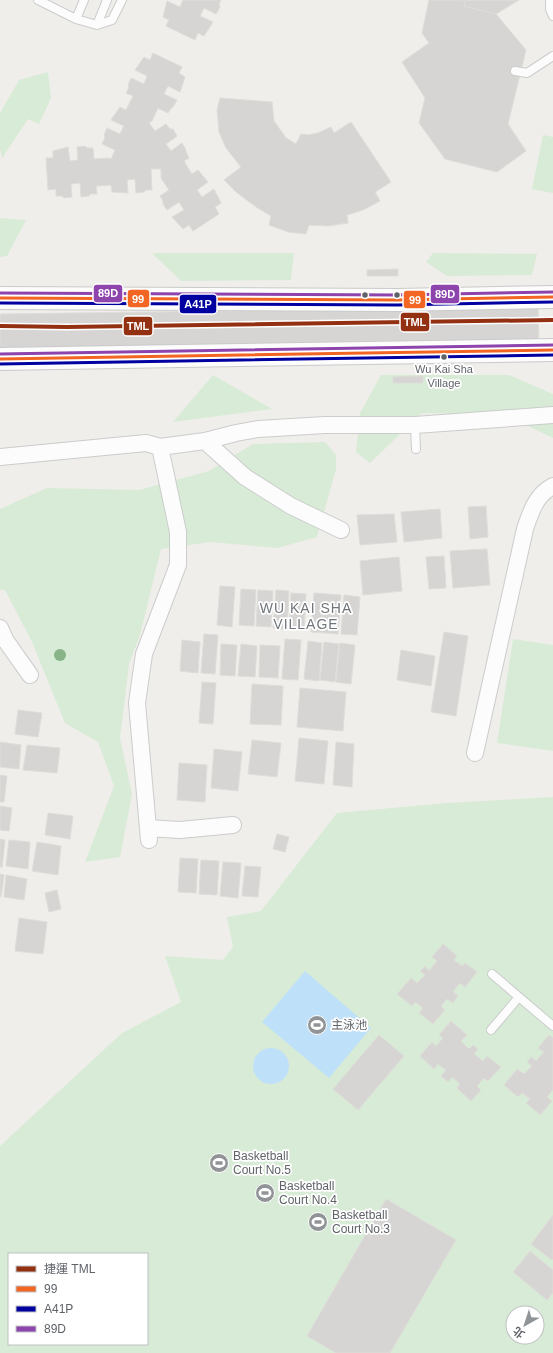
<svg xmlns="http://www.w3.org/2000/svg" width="553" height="1353" viewBox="0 0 553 1353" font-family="Arial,'Noto Sans TC',sans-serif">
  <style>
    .green { fill: #d8ebd6; fill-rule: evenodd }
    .water { fill: #bfe0f9 }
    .building { fill: #d6d5d3; stroke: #deddd9 }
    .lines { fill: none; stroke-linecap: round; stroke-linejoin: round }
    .lane-casing { stroke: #cbcccc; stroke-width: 10 }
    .street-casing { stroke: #cbcccc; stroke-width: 18 }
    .secondary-casing { stroke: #cacacb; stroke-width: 24 }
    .lane { stroke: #fdfcfc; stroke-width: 8 }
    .street { stroke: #fdfcfc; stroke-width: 16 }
    .secondary { stroke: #fdfcfc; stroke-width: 22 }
    .bus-1-casing { stroke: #fff; stroke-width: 6 }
    .bus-2-casing { stroke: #fff; stroke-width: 6 }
    .bus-3-casing { stroke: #fff; stroke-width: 6 }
    .bus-1 { stroke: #f26522; stroke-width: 3 }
    .bus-2 { stroke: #0000a0; stroke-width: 3 }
    .bus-3 { stroke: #8e44ad; stroke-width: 3 }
    .metro-1-casing { stroke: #fff; stroke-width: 7 }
    .metro-1 { stroke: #923011; stroke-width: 4 }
    .tree { fill: #88b388 }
    .bus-dot { fill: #5f6368; stroke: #fff; stroke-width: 1.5 }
    .labels { text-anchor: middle; stroke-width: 3.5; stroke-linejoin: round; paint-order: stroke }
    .bus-label { font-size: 11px; fill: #5f6368; stroke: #fff }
    .poi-label { font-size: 12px; fill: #5f6368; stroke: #fff; text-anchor: start }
    .quarter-label { font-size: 14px; letter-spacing: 1px; fill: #70757a; stroke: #fff }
    .line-badge { stroke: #fff; stroke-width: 1.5 }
    .badge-label { font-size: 11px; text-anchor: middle; font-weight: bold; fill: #fff }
  </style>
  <rect width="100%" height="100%" fill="#efeeea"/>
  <!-- green -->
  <path class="green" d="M48,72L51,98L39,124L28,119L2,158L0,149V113L19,80Z
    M543,135L553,137V193L532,189Z
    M0,218L26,220L7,256L0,257Z
    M152,253H294L291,280L181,281Z
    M433,253L537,254L532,275L447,276L426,262Z
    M213,375L272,409L173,422Z
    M381,375H509L553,394V438L506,415L422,413L370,463L356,452L360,413Z
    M325,442L336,455V469L317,537L277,548L210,542L161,549L140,635L129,664L120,738L132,794L120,857L85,862L114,786L98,742L65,723L32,642L5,590H0V509L47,488L139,490L209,471L253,444Z
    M513,639L553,645V751L497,743Z
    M553,797V1353H0V1146L122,1033L181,1002L165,956L223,960L233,947L227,917L261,911L337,813L447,803ZM9,1254H147V1344H9ZM513,1313H537V1337H513Z"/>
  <!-- water -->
  <path class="water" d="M305,971L371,1028L329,1078L262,1022Z
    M253 1066a18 18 0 1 1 36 0a18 18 0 1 1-36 0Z"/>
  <!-- building -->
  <path class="building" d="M183,0H221L219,4L220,7L216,14L204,8L200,16L213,22L204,36L198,33L195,40L166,26L169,20L163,17L167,1L180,7Z
    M429,0H519L496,14L526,50L508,124L526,151L497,172L445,159L419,123L425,98L402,62L429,43L422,33Z
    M465,0H519L496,14L464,6Z
    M153,53L182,67L179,73L185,77L180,92L168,86L164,94L177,100L173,107L171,108L168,113L158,108L152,121L149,123L155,131L166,124L170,129H173L177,136L166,144L171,151L182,143L186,150V152L189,158L184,161L188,168L192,174L198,170L208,182L197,190L202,197L214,189L221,203L215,207L219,214L193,231L189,225L183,229L172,217L184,210L179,202L167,210L163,204V201L160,196L169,190L161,178V169H151L152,190H146L144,192L136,193L135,179L127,180L128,193L112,192L111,185L96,186L97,194H90L89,196L81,197L80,183L71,184L72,197L64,198L62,196H56V189L48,190L46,158H53V151L68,147L70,161L78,160L77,147L85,146L87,148H93L94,159L108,158L111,159L115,150L102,144L105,138L104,135L107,128L120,134L124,126L111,120L120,107L126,110L133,96L126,93L129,88L128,85L131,78L144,84L147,76L135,70L144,57L150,60Z
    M220,98L272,102L274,121L286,138L296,144L301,134L308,135L318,133L331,127L334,133L351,122L391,182L375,192L380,201L363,210L347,215L348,223L328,226L309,225L306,234L288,232L269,225L271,216L256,207L236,192L224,180L241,167L226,148L219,132L217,110Z
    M398,269V276H367V270Z
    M538,305L539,344L0,349V314L376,309Z
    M423,376V383H393V377Z
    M486,506L488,537L470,539L468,507Z
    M440,509L442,538L404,542L401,512Z
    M394,514L397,542L360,545L357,515Z
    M487,549L490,585L453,588L450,551Z
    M444,556L446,588L429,589L426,557Z
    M399,557L402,591L363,595L360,561Z
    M220,586L235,587L232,627L217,625Z
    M241,589L256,590L254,626L239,625Z
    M258,590L273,591L271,627L256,626Z
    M276,590L289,591L287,630L273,628Z
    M291,593L306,594L304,630H289Z
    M314,593L341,595L338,634L311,632Z
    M344,595L360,597L357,635L341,634Z
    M444,632L468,636L456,716L431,712Z
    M204,634L218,635L215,674L201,673Z
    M285,639L301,640L298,680L282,679Z
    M182,640L200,642L198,673L180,671Z
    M308,641L322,643L319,681L304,679Z
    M324,642L339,644L335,682L320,680Z
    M340,643L355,645L351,684L336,682Z
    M221,644L237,645L235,676L220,675Z
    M241,644L257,646L255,677L238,676Z
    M260,645L280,646L278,678L259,677Z
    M401,650L435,656L431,686L397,680Z
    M202,682L216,683L213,724L199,723Z
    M252,684L283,686L281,725L250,724Z
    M300,688L346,692L343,731L297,727Z
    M18,710L42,713L38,737L15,734Z
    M299,738L328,741L324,784L295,781Z
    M252,740L281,743L277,777L248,774Z
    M0,742L21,745L19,769L0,767Z
    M336,742L354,744L352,787L333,785Z
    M27,745L60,748L57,773L23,770Z
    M214,749L242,752L238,791L211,788Z
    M179,763L207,765L205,802L177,800Z
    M0,775L7,776L4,802H0Z
    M0,806L12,808L9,831L0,830Z
    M48,813L73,816L70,839L45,835Z
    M277,834L289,837L285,852L273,849Z
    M0,839L5,840L2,867H0Z
    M9,840L30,842L28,869L6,866Z
    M37,842L61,846L58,875L32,871Z
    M180,858L198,859L196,893L178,892Z
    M201,860L219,861L217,895L199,894Z
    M223,862L241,863L238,898L220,896Z
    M245,866L261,867L258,897L242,896Z
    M0,874L4,875L1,897H0Z
    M6,875L27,879L24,900L4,897Z
    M57,890L61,909L49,912L45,893Z
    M19,918L47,922L43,954L15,951Z
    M443,944L457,956L454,960L462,966L465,963L477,972L465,987L460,983L453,992L458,996L453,1003L447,999L441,1006L445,1010L433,1024L419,1013L423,1008L415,1002L412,1006L397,994L411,978L417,983L425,975L420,971L425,966L429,971L437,961L432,957Z
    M451,1021L467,1035L461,1041L469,1049L473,1045L478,1049L474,1054L483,1061L487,1056L501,1067L488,1081L484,1078L477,1086L481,1090L471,1101L457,1088L460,1084L452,1077L448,1082L441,1076L446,1070L438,1064L434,1069L420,1056L432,1042L436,1046L443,1038L439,1035Z
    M379,1035L404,1056L358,1110L333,1089Z
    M549,1035L553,1038V1090L547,1097L552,1101L540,1115L526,1103L530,1099L522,1093L518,1097L504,1085L517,1069L524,1074L532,1066L527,1062L531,1057L536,1061L544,1052L538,1048Z
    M386,1199L456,1240L390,1353H336L307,1336Z
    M553,1215V1259L552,1260L531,1244Z
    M530,1251L553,1270V1293L547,1300L513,1272Z"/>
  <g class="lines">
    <!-- lane casing -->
    <g class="lane-casing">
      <path id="lane" d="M38,0L76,19L97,25L112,20L122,0
        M550,0V9L553,16
        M76,19L84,0
        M97,25L107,0
        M515,71L527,73L553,56
        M415,425L416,449
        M492,974L553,1026
        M491,1030L519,997"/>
    </g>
    <!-- street casing -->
    <g class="street-casing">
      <path id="street" d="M205,441L245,477L291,506L341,530
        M0,457L146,443L160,447L205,441L236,433L258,429L325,425H415L553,415
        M0,628L6,641L30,675
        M475,753L525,529C531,511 536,495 553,486
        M148,828L180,830L233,825
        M149,840L137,703L144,654L178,565V532L160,447"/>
    </g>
    <!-- secondary casing -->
    <g class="secondary-casing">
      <path id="secondary" d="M0,298L397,300L553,297
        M0,359L553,350"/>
    </g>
    <!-- lane -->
    <use href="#lane" class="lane"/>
    <!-- street -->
    <use href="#street" class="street"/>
    <!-- secondary -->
    <use href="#secondary" class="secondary"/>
    <!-- bus-1 casing -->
    <g class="bus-1-casing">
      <path id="bus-1" d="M0,298L397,300L553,297
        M0,359L553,350"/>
    </g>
    <!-- bus-2 casing -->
    <g class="bus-2-casing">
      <path id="bus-2" d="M0,303L397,305L553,302
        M0,364L553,355"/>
    </g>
    <!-- bus-3 casing -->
    <g class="bus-3-casing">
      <path id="bus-3" d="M0,293L397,295L553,292
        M0,354L553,345"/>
    </g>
    <!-- bus-1 -->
    <use href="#bus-1" class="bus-1"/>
    <!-- bus-2 -->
    <use href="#bus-2" class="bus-2"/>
    <!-- bus-3 -->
    <use href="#bus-3" class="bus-3"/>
    <!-- metro-1 casing -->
    <g class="metro-1-casing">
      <path id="metro-1" d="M0,326L67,327L553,320"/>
    </g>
    <!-- metro-1 -->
    <use href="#metro-1" class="metro-1"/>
  </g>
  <!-- trees -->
  <circle class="tree" cx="60" cy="655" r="6"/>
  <!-- icons -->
  <defs>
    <g id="stadium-disc" transform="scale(1)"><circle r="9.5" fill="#919496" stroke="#fff"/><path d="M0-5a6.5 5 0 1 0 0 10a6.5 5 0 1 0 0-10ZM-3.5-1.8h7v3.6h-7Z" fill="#fff"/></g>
  </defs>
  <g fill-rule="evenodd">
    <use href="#stadium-disc" x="317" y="1025"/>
    <use href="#stadium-disc" x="219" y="1163"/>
    <use href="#stadium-disc" x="265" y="1193"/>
    <use href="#stadium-disc" x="318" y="1222"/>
  </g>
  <!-- markers -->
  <g class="bus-dot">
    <circle cx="365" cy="295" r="3.5"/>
    <circle cx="397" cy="295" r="3.5"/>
    <circle cx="444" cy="357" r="3.5"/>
  </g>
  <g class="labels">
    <!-- bus labels -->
    <g class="bus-label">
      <text x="444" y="373">Wu Kai Sha<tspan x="444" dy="14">Village</tspan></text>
    </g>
    <!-- poi labels -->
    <g class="poi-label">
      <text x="331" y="1029">主泳池</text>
      <text x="233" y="1160">Basketball<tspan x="233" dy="14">Court No.5</tspan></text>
      <text x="279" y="1190">Basketball<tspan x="279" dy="14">Court No.4</tspan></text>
      <text x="332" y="1219">Basketball<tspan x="332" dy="14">Court No.3</tspan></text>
    </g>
    <!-- quarter labels -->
    <g class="quarter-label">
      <text x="306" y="613">WU KAI SHA<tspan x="306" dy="16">VILLAGE</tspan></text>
    </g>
  </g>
  <g class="line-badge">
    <rect x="93" y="284" width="30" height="19" rx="4" fill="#8e44ad"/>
    <rect x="430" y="284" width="30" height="20" rx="4" fill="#8e44ad"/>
    <rect x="127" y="289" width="23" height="19" rx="4" fill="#f26522"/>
    <rect x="403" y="290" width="23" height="19" rx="4" fill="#f26522"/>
    <rect x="179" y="294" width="38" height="20" rx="4" fill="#0000a0"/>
    <rect x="400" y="312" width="30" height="20" rx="4" fill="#923011"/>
    <rect x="123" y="316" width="30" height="20" rx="4" fill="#923011"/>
  </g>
  <g class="badge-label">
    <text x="108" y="297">89D</text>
    <text x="445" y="298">89D</text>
    <text x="138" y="303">99</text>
    <text x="415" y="304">99</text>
    <text x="198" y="308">A41P</text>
    <text x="415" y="326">TML</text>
    <text x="138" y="330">TML</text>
  </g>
  <!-- legend -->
  <rect x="8" y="1253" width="140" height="92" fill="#ffffff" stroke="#bfc1c3"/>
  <rect x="16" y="1266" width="20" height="6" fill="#923011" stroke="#bfc1c3"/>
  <text x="44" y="1273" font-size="12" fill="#5f6368">捷運 TML</text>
  <rect x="16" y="1286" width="20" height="6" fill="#f26522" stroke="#bfc1c3"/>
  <text x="44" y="1293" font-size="12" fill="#5f6368">99</text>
  <rect x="16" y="1306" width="20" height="6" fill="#0000a0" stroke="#bfc1c3"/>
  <text x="44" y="1313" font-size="12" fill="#5f6368">A41P</text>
  <rect x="16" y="1326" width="20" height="6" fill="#8e44ad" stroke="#bfc1c3"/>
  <text x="44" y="1333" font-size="12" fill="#5f6368">89D</text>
  <!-- north arrow -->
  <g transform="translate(525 1325) rotate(219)"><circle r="19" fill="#ffffff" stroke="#bfc1c3"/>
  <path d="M0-3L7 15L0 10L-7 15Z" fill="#919496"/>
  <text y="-6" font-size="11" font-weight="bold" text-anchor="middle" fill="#5f6368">北</text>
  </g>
</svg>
